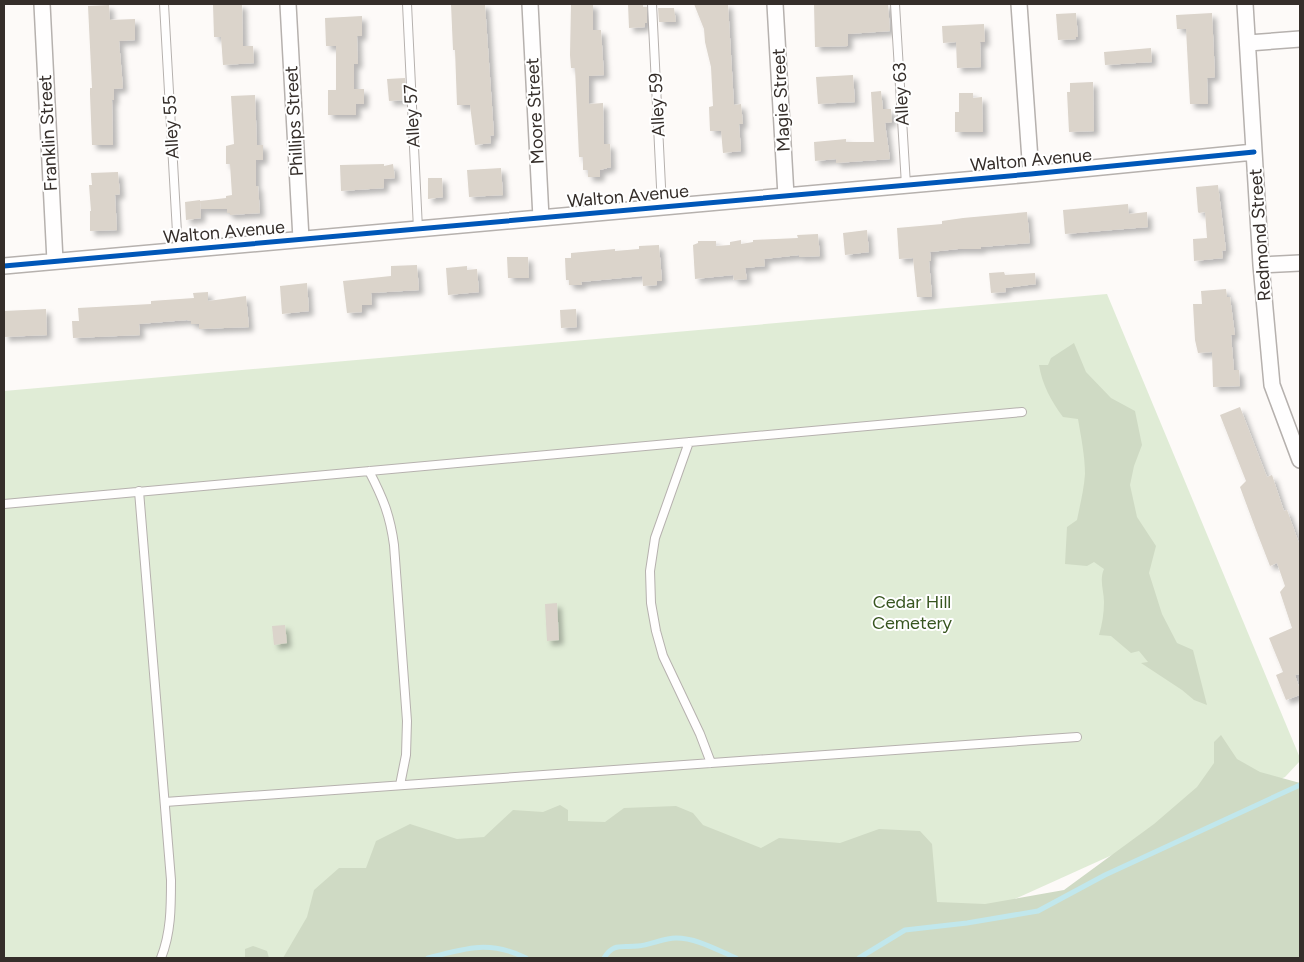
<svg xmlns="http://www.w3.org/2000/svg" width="1304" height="962" viewBox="0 0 1304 962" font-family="Figtree,sans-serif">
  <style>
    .green { fill: #e0ecd6 }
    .forest { fill: #cfdac4 }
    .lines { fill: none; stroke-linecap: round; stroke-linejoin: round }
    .stream { stroke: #c1e7ec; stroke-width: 5 }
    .building { fill: #dbd4cb; filter: url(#shadow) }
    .service-casing { stroke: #b6b1ae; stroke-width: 10 }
    .minor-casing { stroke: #b6b1ae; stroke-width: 18 }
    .service { stroke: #fffefe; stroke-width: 8 }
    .minor { stroke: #fffefe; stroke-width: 15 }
    .cycleway-casing { stroke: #fff; stroke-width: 8 }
    .cycleway { stroke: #0057b8; stroke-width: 5 }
    .labels { text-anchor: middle; stroke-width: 4; stroke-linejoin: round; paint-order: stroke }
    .street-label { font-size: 18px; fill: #352e2a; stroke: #fff }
    .park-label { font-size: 18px; fill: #37551f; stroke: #fff }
  </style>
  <defs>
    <filter id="shadow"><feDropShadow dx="4.5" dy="4.5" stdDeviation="2.5" flood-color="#0004"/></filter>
  </defs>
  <rect width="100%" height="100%" fill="#fdfaf8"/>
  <!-- green -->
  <path class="green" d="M1107,294L1300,758V761L1285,777L995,908L396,958H4V391Z"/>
  <!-- forest -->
  <path class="forest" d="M1074,343L1086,372L1111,398L1135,411L1142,445L1134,466L1130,485L1137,517L1156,546L1149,573L1162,614L1177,643L1193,650L1207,705L1194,700L1182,690L1141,663L1148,662L1139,651L1131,653L1111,636L1099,635C1102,625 1104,613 1104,602C1104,591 1099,580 1104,569L1094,562L1087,566L1065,564L1067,527L1077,520C1080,505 1084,489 1085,474C1085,456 1081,437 1078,419L1063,417C1051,401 1042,384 1039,365H1048L1051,358Z
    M1221,735L1237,759L1260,772L1300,783V958H283L307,917L314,890L339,868H366L376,841L410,824L457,839L484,837L513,810L543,812L560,805L568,810V821L605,822L624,808L676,806L693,813L703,825L761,848L779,838L840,843L879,829L920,831L932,844L937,902L985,904L1064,890L1154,824L1197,787L1214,763V742Z
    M253,946L267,951L269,958H245V949Z"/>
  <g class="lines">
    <!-- stream -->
    <path class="stream" d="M428,958C465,948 490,940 526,958
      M604,958C614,942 622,948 638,946C650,945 664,938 676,938C697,938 717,950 736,958
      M859,958L905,930L967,923L1038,911L1105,875L1300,785"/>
  </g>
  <!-- building -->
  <path class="building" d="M213,4H242L243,46H253L254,63L223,65L221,37H214Z
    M451,4H485L494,135L490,136L491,143L475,145L470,105H457L455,50H453Z
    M571,4H593V30H601L604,75L589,76V104L603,103L604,144H610L611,167L600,170V177H588V170H583V157H579L575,68H571L570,55Z
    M628,4H643V7H647V23H645V27L629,28Z
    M694,4H728L734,105L741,104L743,124H739L741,151L723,153L721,131H710L709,107L713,106L711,67L705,42L704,29Z
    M814,4H888L890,31L848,34V46L815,47Z
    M109,5L110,20L135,19V40L119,41L123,88L114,89V100H112L113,145H92L90,94V88H92L88,6Z
    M658,8H674L676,22H659Z
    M1076,13L1078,37H1075L1076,39L1058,40L1056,14Z
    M1212,13L1215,77L1207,78L1208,104H1190L1186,29H1177L1176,15Z
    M362,16V36H357L358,64H354V89H364V104H356V115H328V90H336V46H326L325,18Z
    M984,24L985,42H980L981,67L957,68L956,42L943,43L942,26Z
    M1151,48L1152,62L1105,65L1104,52Z
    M853,75L855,102L818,104L816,77Z
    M405,78L406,100L389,101L387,79Z
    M1093,82L1094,131L1069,132L1067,92H1070V83Z
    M881,91L883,109H891L892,122L885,123L890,159L836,163V159L815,161L814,142L846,139V142H874L871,92Z
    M959,93H973V98L982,97L983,132H955V112H959Z
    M255,95L257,145H263V160H256V186H258L260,213L230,215V213H227V209H201L200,201L226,198V196L232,195L230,164H226V146L234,144L231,96Z
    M384,164V166L393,164L395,178L384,179V188L341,191L340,165Z
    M501,168L503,195L469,197L467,170Z
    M118,172L120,194L115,195L117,230L90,231V211H91L89,185H92L91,173Z
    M428,178H442L443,197L428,199Z
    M1218,185L1226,250L1222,251L1223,258L1194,261L1193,239L1207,238L1205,212L1199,213L1198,212L1196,187Z
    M200,200L201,218L186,220L185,202Z
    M1128,204L1129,214L1147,212L1148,227L1065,234L1063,210Z
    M1027,212L1030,243L981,247V249H958L930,252L931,261H929L932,296L930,297H917L913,258L899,259L897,228L942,224V221L963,218Z
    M867,230L869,252L845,255L843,233Z
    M818,234L820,256L799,257V255L764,259L765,266L745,268L747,279L734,280L733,275L695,279L693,245L698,243V241H716V246L730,245V242L741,240V244L753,242V240L798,238L797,235Z
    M659,245L662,281H657V285L643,286L642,276L581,282L582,285H569V280H566L565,258H571V253L615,249V251L639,249V246Z
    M507,257H528L529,278H508Z
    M417,265L419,290L371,293L372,305H362V312L347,313L343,281L391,276V266Z
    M467,266V270L477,269L479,292L448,295L446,268Z
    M1004,272L1005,275L1035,273L1036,284L1005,288L1006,292L991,293L989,273Z
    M307,283L309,311L282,314L280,286Z
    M1226,289L1227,297H1230L1235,335H1231L1234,370H1239L1240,386L1213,387L1212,352L1198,353L1195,340L1193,304H1202L1201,291Z
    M208,292V301L246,296L249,327L199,329V324H191V321L187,320L139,324L140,335L73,338L72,321H79L78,308L151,304V301L194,298L193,293Z
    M46,309L47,335L4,337V311Z
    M576,309L577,327L561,328L560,310Z
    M1240,407L1267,477L1272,475L1284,511L1287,510L1300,546V674L1295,675L1300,690V695L1286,700L1276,675L1283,672L1269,638L1292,628L1280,592L1285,586L1277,563L1270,566L1256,530L1240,487L1246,481L1220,415Z
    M557,603L559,640L547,641L545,604Z
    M285,625L287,643L274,645L272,626Z"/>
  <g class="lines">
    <!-- service casing -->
    <g class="service-casing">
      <path id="service" d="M164,4L178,250
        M407,4L418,229
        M652,4L662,207
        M895,4L906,185
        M689,442L655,538L650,571L651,603L656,631L663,656L700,734L711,763
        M369,471C383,498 390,515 394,545L407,721L406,755L400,785
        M139,491L171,880C171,907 171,933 161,958
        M4,504L1022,412
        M165,802L1077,737"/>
    </g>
    <!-- minor casing -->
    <g class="minor-casing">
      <path id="minor" d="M42,4L55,261
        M288,4L301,239
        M530,4L541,218
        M775,4L786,196
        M1019,4L1031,174
        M1245,4L1261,265L1272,385L1300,460
        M1248,43L1300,39
        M1261,265L1300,263
        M4,266L1031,174L1254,152"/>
    </g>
    <!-- service -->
    <use href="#service" class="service"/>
    <!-- minor -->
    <use href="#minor" class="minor"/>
    <!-- cycleway casing -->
    <g class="cycleway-casing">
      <path id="cycleway" d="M4,266L1031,174L1254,152"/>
    </g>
    <!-- cycleway -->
    <use href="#cycleway" class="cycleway"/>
  </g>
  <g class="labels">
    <!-- street labels -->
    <g class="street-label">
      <text transform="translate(901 94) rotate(-93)" y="6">Alley 63</text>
      <text transform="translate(781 100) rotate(-93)" y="6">Magie Street</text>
      <text transform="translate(657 105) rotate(-93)" y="6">Alley 59</text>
      <text transform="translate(535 111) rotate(-93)" y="6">Moore Street</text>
      <text transform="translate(412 116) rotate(-93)" y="6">Alley 57</text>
      <text transform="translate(294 121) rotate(-93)" y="6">Phillips Street</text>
      <text transform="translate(171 127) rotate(-93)" y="6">Alley 55</text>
      <text transform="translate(48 133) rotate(-93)" y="6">Franklin Street</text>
      <text transform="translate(1031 160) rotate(-5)" y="6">Walton Avenue</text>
      <text transform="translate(628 196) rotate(-5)" y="6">Walton Avenue</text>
      <text transform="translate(224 232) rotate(-5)" y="6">Walton Avenue</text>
      <text transform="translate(1260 235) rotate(-94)" y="6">Redmond Street</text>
    </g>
    <!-- park labels -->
    <g class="park-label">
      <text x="912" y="608">Cedar Hill<tspan x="912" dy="21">Cemetery</tspan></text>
    </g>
  </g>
  <!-- border -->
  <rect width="1304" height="962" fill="none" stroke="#352e2a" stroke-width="10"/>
</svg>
